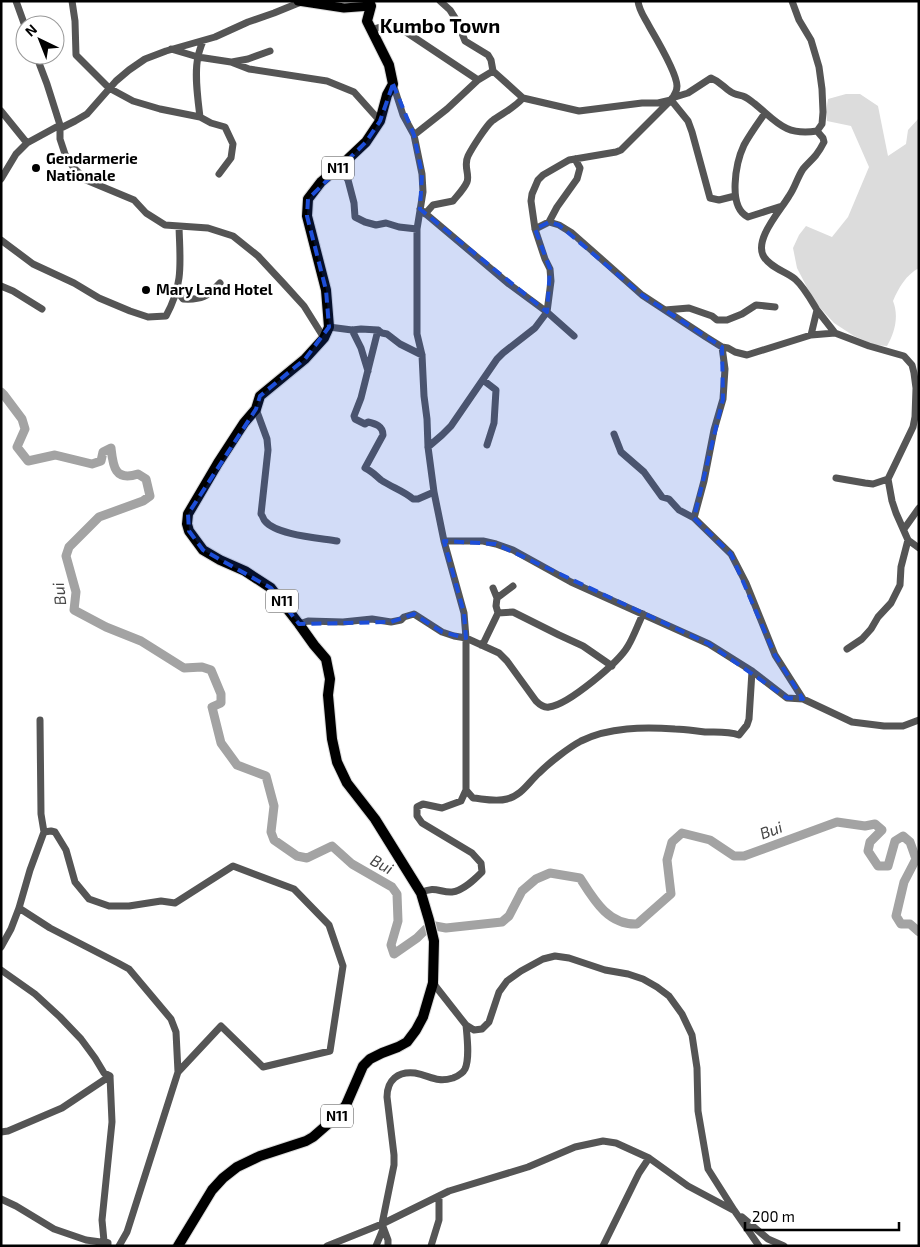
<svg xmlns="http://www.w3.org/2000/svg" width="920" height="1247" viewBox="0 0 920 1247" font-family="'Exo 2',sans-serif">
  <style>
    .green { fill: #dcdcdc }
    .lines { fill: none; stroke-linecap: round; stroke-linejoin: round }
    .river { stroke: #a3a3a3; stroke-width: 9 }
    .major-casing { stroke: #dbdbdb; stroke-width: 11 }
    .highway-casing { stroke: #dbdbdb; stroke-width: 12 }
    .minor { stroke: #555; stroke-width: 7 }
    .major { stroke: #000; stroke-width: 9 }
    .highway { stroke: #000; stroke-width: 10 }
    .marked { fill: #1d4ed8; fill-opacity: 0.2; stroke: #1d4ed8; stroke-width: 4; stroke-dasharray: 10 6; stroke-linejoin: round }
    .poi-dot { fill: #000; stroke: #fff; stroke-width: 2 }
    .labels { text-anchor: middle; stroke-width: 5; stroke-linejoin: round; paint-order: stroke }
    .shield { fill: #fff; stroke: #4c4c4c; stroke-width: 1 }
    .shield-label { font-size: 14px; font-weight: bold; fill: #000 }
    .poi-label { font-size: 15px; font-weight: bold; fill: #000; stroke: #fff; text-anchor: start }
    .water-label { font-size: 16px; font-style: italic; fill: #444; stroke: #fff }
    .district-label { font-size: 20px; font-weight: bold; fill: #000; stroke: #fff }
  </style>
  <rect width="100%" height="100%" fill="#fff"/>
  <!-- green -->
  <path class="green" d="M846,94H860L878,106L888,156L906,144L908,130L919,118V268C906,275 899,287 893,301C899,316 895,332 887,346L875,345L854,336L834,323L814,301L797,268L793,248L799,235L806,226L832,237L848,217L869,167L851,126L827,121L826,112L828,99Z"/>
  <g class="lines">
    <!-- river -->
    <path class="river" d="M1,392L4,395L22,419L25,429L17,447L28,461L55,455L92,464L101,461L103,452L111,448C113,465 114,482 138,474L146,479L150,496L143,501L99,517L69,547L66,556L76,592L74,610L106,627L141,641L184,668L202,667L211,670L221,694V703L212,707L221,743L237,765L266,776L274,806L271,832L274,840L297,856L307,858L332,846L352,864L392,887L397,894L398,921L391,945L394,954L417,938L426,929L435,926L446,928L502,922L509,916L522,891L536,879L550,873L580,878C594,900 608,925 637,924L671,894L667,860L672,842L682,833L710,840L734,856H744L837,822L865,826L875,824L882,830L870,842L868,851L878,866H888L895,841L903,836L910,842L916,859L904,882L896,916L901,924H910L919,932"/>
    <!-- major casing -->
    <g class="major-casing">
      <path id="major" d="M298,1L344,8L371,6"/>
    </g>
    <!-- highway casing -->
    <g class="highway-casing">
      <path id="highway" d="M178,1246L212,1190L223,1178L237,1167L260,1156L306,1141L313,1137L336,1117L346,1105L363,1066L370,1059L382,1053L398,1047L407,1042L416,1030L423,1017L433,983L434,941L429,920L421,893L375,819L347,783L337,762L332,739L328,695L330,679L326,659L314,645L299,624L271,588L245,571L220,560L203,550L189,531L187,524L188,514L218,463L244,423L256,409L260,396L305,359L324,338L329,327L326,290L307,216L308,199L321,182L348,159L366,142L380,121L387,95L393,84L389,65L367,21L371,6L369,1"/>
    </g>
    <!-- minor -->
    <path class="minor" d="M16,1L25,26
      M72,1L75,21L76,55L109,88L133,101L160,109L200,117L211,123L225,127L233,144L231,158L219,174
      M440,1L450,10L457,21L465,41L488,55L491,60L493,71L523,98L579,111L642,103H658L671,100L688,121L692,132L710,198L719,200L735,196
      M372,30C384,25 387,24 400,28L478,80
      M171,49L198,57L231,62L249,69L327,81L354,92L380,121
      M36,55L47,84L60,125V139L65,154L73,167L86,180L134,200L146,213L165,225L208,228L233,236L258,256L284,284L304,306L324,338
      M232,62L248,59L270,51
      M393,84L403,115L414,135L422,174L423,192L417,229V334L422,355L424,396L427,419L428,447L434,492L444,541H483L496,544L513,550L571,582L709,644L752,671L787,698L803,699L852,722L884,726H903L919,720
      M672,98L688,93L711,78C721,82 723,87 731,92C735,95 741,95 745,97C749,99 752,102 755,104C777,122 785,136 817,131L822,124L823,112L822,89L819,67L811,40L799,20L792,1
      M1,111L27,143
      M765,113C758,123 750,134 744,145C736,162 727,207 748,217L782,206
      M200,117C198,100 194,74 198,57C199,51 201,46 203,41
      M414,135L447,109L478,80L493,71
      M339,167L348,180L354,203L355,217L365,222L376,225L386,223L399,227L417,229
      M1,179L16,154L27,143L60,125L63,127L75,121L87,114L116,81L129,70L145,59L166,51L215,37L248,22L274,13L301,2
      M420,209L509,284L547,312L574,336
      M425,214L433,205L453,201C457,196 464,189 467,182C470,174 463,166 468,156C472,148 486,126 492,121C503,113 513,109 523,98
      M549,222L557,207L577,179L580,168L575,159
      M535,229L549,222L559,225L572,233L642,295L706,337L722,347L728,348L735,352L747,355L811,335L835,333L869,346L904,356L912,365L914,373L916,388L915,417L913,427L888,479L892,501L896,513L908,540L919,548
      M1,240L33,264L74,283L99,298L130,311L148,317L166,316C184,283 180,262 179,226
      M1,286L13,291L42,309
      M177,291L183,299C202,300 207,297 220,283
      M665,310L689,308L712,316L717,320H727L742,314L756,305L775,307
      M817,310C811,300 804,287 795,279C785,271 771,268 764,257C753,240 781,210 789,196C795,188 797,178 803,169C807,164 812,160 816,155C819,151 822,146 824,142L823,138L817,131
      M329,327L352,330L361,329L378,330L382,333L387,334L400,344L422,355
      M352,330L361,348L368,371
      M378,330L361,398L354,416L355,419L365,424L368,422C376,424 383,426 383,435L365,468C372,471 376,476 381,480C391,487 404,491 413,499H418L434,492
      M811,335L817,310L835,333
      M483,380L496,390L494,423L487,445
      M256,409L267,439L268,450L261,514C263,516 263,519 265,521C276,535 320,538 337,541
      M614,434L621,452L644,472L662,497L669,499L679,510L694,518L731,554L746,583L775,655L803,699
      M428,447L442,435L451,426L497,359L503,353L535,328L547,312L551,281L550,269L545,259L535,229L531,201L532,194L538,180L543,175L569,160L616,152L621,150L671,100C674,96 677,91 677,86C677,73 656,38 649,26C645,18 639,11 638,1
      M836,478L865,483L873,484L888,479
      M694,518L704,481L714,430L723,399L725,369L722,347
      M904,529L919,508
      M493,588L497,598L496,606L498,613
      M497,598L513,586
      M299,624L308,621L343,622L372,619L391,622L401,620L404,617L414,614L442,632L454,636L466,638L499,653L507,661L536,701C540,705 544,708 549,707C568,705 619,662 628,646C634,636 638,624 643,614
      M481,645L484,642L498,613L513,612L559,635L583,646L612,666
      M847,649L862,639L871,629L878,617L891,603L900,585L901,567L908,540
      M40,720L41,814L44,832
      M466,790L473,798C484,799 496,802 507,799C522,795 528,783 539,773C549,763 568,748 581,741C609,727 644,727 675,729C685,729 695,731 705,732C717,732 728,731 739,735L747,725L749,719L752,671
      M421,893C434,885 441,893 452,892C463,891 475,879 482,872L481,863L472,853L422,823L417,816V807L423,804L442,808L461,801L466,790V638L464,613L444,541
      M19,908L50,928L118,963L129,969L171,1019L176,1032L178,1072
      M1,947L11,929L19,908L30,870L44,832L51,831L55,832L66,850L75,882L89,899L109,906H129L161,901L175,903L233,866L294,889L329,925L343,966L330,1051L263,1067L221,1026L178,1072L127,1232L119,1246
      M1,970L35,994L60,1017L81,1039L95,1058L104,1073L110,1076L112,1122L102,1220L104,1241L108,1243V1246
      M433,983L466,1025L474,1030L482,1029L489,1022L499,992L507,981L521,971L543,959L555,956L569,958L605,970L628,974L643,979L657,987L669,996L682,1014L692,1035L697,1068L698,1111L708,1169L734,1210L759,1246
      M1,1132L8,1131L62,1108L110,1076
      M1,1199L16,1206L54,1229L86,1240L108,1243
      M742,1217L768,1239L784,1246
      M327,1246L382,1224L449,1191L528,1167L575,1147L603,1141L616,1143L649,1158L688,1186L733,1210
      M376,1246L383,1229
      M388,1246V1240L382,1224L394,1165V1155L387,1097C387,1080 398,1071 415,1073C431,1076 436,1083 453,1078C458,1076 463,1073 465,1069C470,1058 467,1037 466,1025
      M431,1246L439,1220V1196
      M603,1246L639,1173L649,1158"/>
    <!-- major -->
    <use href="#major" class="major"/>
    <!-- highway -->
    <use href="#highway" class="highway"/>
  </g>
  <!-- marked area -->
  <path class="marked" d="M393,84L414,135L422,174L420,209L547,312L550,269L535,229L549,222L559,225L642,295L722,347L723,399L694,518L731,554L775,655L803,699L787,698L709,644L496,544L444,541L464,613L466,638L442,632L414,614L391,622L299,624L271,588L203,550L189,531L188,514L256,409L260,396L305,359L329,327L326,290L307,216L308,199L366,142L380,121Z"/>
  <!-- markers -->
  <g class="poi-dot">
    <circle cx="36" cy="168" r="5"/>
    <circle cx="146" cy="290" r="5"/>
  </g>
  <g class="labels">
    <!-- shield labels -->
    <g class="shield">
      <rect x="322" y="156.5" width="32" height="23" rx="4"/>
      <rect x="266" y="589.5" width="32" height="23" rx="4"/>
      <rect x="321" y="1104.5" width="32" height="23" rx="4"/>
    </g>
    <g class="shield-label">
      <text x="338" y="173">N11</text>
      <text x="282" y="606">N11</text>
      <text x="337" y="1121">N11</text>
    </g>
    <!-- poi labels -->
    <g class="poi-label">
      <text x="46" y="164">Gendarmerie<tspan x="46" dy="17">Nationale</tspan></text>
      <text x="156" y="295">Mary Land Hotel</text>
    </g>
    <!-- water labels -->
    <g class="water-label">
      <text transform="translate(59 594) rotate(-97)" y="6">Bui</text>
      <text transform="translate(771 830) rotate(-20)" y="6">Bui</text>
      <text transform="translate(382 864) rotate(29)" y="6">Bui</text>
    </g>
    <!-- district labels -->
    <g class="district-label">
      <text x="440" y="33">Kumbo Town</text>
    </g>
  </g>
  <!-- border -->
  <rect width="920" height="1247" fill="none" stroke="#000000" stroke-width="5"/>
  <!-- north arrow -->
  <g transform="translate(40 40) rotate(317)"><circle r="24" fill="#ffffff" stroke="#999999"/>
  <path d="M0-4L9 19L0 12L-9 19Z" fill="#000000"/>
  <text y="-8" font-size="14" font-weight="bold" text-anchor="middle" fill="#000000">N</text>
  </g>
  <!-- scale -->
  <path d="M745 1222v8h154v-8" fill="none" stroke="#000000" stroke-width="2.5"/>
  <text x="752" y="1222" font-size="15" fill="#000000" stroke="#ffffff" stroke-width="4" paint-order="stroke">200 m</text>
</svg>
